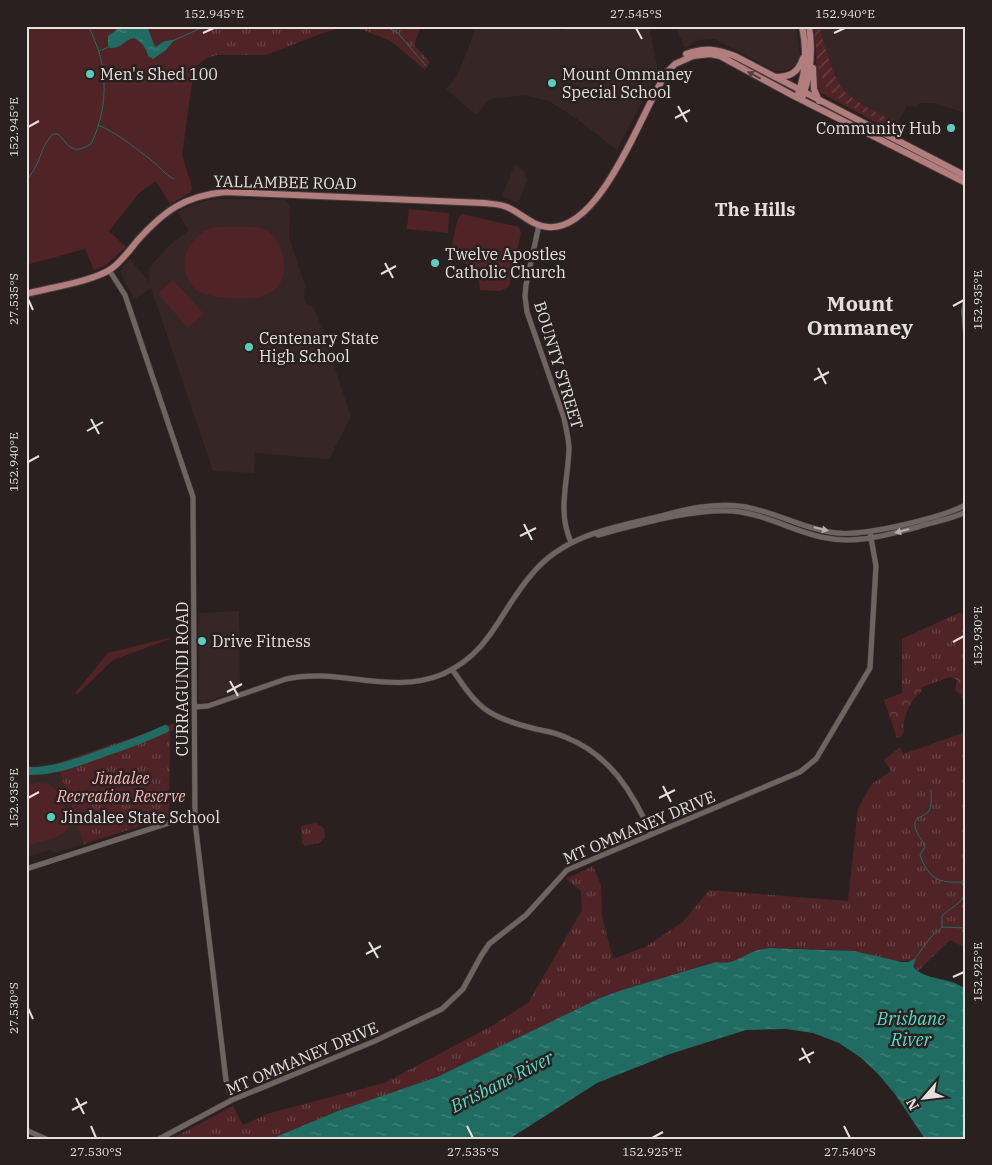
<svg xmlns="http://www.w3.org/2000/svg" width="992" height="1165" viewBox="0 0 992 1165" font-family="'IBM Plex Serif',serif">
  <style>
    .built { fill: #372626 }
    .grass { fill: #502426 }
    .forest { fill: url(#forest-crowns) }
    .park { fill: url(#park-tufts) }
    .garden { fill: url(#garden-furrows) }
    .water { fill: url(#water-ripples) }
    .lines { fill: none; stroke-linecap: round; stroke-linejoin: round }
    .stream { stroke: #216c62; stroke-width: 1 }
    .river { stroke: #216c62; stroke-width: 8 }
    .minor-casing { stroke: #463c3c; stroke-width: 6 }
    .major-casing { stroke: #463c3c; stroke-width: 8 }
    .minor { stroke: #706463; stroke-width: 5 }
    .major { stroke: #b17e7d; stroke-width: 6 }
    .oneway { fill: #594141 }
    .oneway2 { fill: #b7aead }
    .ticks { fill: none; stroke: #e6dfdf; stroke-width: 2 }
    .poi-dot { fill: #5acebd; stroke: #2a2020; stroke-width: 2 }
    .labels { text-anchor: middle; stroke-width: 5; stroke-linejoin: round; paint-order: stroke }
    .poi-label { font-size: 16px; fill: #e6dfdf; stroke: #2a2020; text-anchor: start }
    .street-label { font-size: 16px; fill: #e6dfdf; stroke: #2a2020 }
    .park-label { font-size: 16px; font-style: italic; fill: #f7b8b7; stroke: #2a2020 }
    .neighbourhood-label { font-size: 18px; font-weight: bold; fill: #e6dfdf; stroke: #2a2020 }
    .water-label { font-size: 18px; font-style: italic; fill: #52dcc9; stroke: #2a2020 }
    .district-label { font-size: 21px; font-weight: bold; fill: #e6dfdf; stroke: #2a2020 }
    .neatline { fill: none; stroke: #e6dfdf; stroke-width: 2 }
    .ticks-label { font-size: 12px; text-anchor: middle; fill: #e6dfdf }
  </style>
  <defs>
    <pattern id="forest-crowns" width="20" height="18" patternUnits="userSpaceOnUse" patternTransform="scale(1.25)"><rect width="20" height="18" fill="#502426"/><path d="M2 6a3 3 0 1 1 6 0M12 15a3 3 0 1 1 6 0" fill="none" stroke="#694345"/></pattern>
    <pattern id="park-tufts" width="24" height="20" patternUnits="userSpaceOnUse" patternTransform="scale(1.25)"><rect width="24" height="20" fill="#502426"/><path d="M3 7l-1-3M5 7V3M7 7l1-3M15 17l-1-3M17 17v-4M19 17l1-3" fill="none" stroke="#694345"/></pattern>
    <pattern id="garden-furrows" width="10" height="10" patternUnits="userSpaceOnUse" patternTransform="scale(1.25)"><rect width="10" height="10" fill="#502426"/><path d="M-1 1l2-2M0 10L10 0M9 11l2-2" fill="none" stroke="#694345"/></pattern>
    <pattern id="water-ripples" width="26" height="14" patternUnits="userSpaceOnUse" patternTransform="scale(1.25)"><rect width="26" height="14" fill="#216c62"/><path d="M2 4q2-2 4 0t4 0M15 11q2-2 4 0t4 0" fill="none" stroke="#418178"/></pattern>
  </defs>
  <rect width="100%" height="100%" fill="#2a2020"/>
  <!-- built -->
  <path class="built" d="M477,26H529L562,30L575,26H649L658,71L617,150L577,119L549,101L524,95L490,99L476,115L446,89L457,76Z
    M675,26H796L800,55L797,63L791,69L784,71H775L715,39L698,40L685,48Z
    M815,26H966V113L933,103H921L915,107L907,106L896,126L889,128L833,100Z
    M515,164L524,171L527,180L519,201L516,202L502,196Z
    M220,199L285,200L290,206L289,237L305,285L304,297L307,304L313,307L317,315L351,417L329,459L255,453L254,473L213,471L151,288L133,300L131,293L122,277L121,271L130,259L149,282L150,266L172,243L189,230L177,212L190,206L209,200Z
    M239,611L240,687L236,692L202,703L199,700V613Z
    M57,763L84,844L55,853L49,850L26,858V766Z"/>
  <!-- grass -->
  <path class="grass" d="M26,26H209L208,57L194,68L182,155L192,187L191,192L170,204L156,181L139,193L109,231L126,247L106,265L94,270L85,249L26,265Z
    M814,29C817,46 816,67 824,83C831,98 864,113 879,119L881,125L821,93L818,87Z
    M409,209L449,213L448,233L407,229Z
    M462,214L519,227L521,233L509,287L499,291L480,290L477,268L457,261L450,253L458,218Z
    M214,227C228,228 255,224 267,231C285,242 292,278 273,291C269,294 263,296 259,297C247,300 205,298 196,290C173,268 187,235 214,227Z
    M173,280L204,314L188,328L158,294Z
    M168,638L170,639L113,660L79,693L77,694L75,693L108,653Z
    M36,783C39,783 44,783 48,784C62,790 66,812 70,825C63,839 41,841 26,846V786Z"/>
  <!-- forest -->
  <path class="forest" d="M959,613L966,615V708L961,695L955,690L957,680L943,673L924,683L921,692C912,697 901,720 904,732L901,737L897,738L884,700L902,693V639Z"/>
  <!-- park -->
  <path class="park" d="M209,26H421L414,45L430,62L425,70L391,41L363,30L342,27L315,36L266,55H217L207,58Z
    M959,613L966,615V671L903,694L902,639Z
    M187,719V725L170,731L169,817L84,844L57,763Z
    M966,732V948L950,940L918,971L913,967L915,959C897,966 875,954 855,952C830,948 804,949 778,948C772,948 765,948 759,950C744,955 733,966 716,962L622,990L600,998L437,1077L338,1111L271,1139H171L233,1106L243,1125L270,1113L384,1083L490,1027L528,1003L582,910L581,891L566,879L593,866L601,885L602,916L613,959L645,947L683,922L709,890L848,901L858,808L872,784L891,771L884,760L900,747L903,754Z
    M316,823L324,828L325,838L319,843L305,846L302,843L301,826Z"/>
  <!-- garden -->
  <path class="garden" d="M814,26H819C825,45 831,74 843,89C852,101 876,112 889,119L892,118L893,123L899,121C893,127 889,128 881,125L879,119C862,112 833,100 824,83C815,66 817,45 814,26Z"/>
  <!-- water -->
  <path class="water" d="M122,26H147L155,47L165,41L174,40L166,50L153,59L148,56C147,49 141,41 134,38C125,39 121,49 110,48L108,46V36Z
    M770,948L854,951L902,962H908L916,958L913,967C928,982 951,976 966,990V1139H925L895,1094L878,1074L860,1057L839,1043L813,1033L786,1029L746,1030L670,1054L597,1083L509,1139H271L338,1111L437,1077L600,998L622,990L716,962C732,966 743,955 758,950C762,949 766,949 770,948Z"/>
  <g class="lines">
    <!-- stream -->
    <path class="stream" d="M385,26L398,33L426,66
      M172,41L206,26
      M99,51L109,47
      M98,125C117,133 134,147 150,159C158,165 165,175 174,179
      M26,180C40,168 40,146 53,134H58C69,145 71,156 91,144C105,115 108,83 99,52C96,43 92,35 89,26
      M931,790C931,797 933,807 927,813C921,818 914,816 915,826C916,834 923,840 925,847L920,855C929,879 938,883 961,882C974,899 951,906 942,916V927
      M916,957L931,937L942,927L966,928"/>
    <!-- river -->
    <path class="river" d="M26,771C54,772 81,761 106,752C127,745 146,738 165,729"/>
    <!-- minor casing -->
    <g class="minor-casing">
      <path id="minor" d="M539,225L526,285L525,296L527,312L564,418C566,429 569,439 569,449C568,481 557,512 571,542
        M109,270L125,295L193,497L195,822L226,1080L232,1100
        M966,298L964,311L966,338
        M598,535C636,525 694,508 733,511C764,514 791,530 821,537C855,545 886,535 918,527C934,522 951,519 966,512
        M452,669C478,708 486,716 532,728C543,731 554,732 565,737C609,754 633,792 651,834
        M195,707L208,706L286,679C339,667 391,696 443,674C492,652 500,610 532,574C562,537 609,528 653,518C669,514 685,509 701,507C717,505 734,504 750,508C780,514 807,530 837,533C866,536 940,518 966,505
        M26,869L181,819L195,817
        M26,1130L46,1139
        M159,1139L232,1100L375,1041L442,1009L463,989L481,956L489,944L526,915L567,870L800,772L816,759L870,668L876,566L870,532"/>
    </g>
    <!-- major casing -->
    <g class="major-casing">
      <path id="major" d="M686,54C704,47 717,49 735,56L966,176
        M813,68L814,89L819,101
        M775,77C790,77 798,73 803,58
        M798,94C806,72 807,49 802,26
        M803,96C811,73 813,51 809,26
        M881,129L890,132L902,127
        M26,294C48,288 94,281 111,269C121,262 129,251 137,241C164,211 184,196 225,192L484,203C492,204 500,204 507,207C521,213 532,226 548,227C602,232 642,109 667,72L675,64L693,56L710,54L720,56L792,95L966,183"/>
    </g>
    <!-- minor -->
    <use href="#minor" class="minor"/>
    <!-- major -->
    <use href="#major" class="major"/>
  </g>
  <!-- one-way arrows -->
  <defs><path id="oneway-solid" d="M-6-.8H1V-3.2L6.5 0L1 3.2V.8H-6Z" transform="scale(1.25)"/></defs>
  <use class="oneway" href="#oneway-solid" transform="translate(754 75) rotate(-152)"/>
  <g class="oneway2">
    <use href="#oneway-solid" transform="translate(821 529) rotate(13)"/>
    <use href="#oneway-solid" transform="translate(902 531) rotate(165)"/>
  </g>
  <!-- ticks -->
  <path class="ticks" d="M636,28L642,39M203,33L214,28M834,33L845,28M678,106L687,122M675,118L690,110M28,127L39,121M385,263L393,278M381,274L396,266M28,299L33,310M953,306L964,300M818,368L826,384M814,380L829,372M91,419L99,434M87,431L103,422M28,462L39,456M524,524L532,540M520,536L536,528M953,642L964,636M230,681L238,696M227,692L242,684M663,786L671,802M28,798L39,792M659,798L675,790M369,942L378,958M366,954L381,946M953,977L964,972M28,1008L33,1019M802,1048L810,1063M799,1060L814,1052M76,1098L84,1114M72,1110L87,1102M91,1126L96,1138M467,1126L473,1138M844,1126L850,1138M652,1138L663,1132"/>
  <!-- markers -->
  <g class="poi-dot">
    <circle cx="90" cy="74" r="5"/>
    <circle cx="552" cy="83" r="5"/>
    <circle cx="951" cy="128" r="5"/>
    <circle cx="435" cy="263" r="5"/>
    <circle cx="249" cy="347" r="5"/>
    <circle cx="202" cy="641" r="5"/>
    <circle cx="51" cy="817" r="5"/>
  </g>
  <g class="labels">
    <!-- poi labels -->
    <g class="poi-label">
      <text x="100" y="80">Men's Shed 100</text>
      <text x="562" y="80">Mount Ommaney<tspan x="562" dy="18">Special School</tspan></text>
      <text x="941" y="134" text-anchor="end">Community Hub</text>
      <text x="445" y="260">Twelve Apostles<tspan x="445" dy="18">Catholic Church</tspan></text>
      <text x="259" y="344">Centenary State<tspan x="259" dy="18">High School</tspan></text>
      <text x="212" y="647">Drive Fitness</text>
      <text x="61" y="823">Jindalee State School</text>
    </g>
    <!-- street labels -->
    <g class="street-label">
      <text transform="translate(285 182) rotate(1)" y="6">YALLAMBEE ROAD</text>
      <text transform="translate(559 365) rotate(73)" y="6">BOUNTY STREET</text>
      <text transform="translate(182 679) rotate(-90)" y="6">CURRAGUNDI ROAD</text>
      <text transform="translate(639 827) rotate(-23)" y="6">MT OMMANEY DRIVE</text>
      <text transform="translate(302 1058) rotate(-23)" y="6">MT OMMANEY DRIVE</text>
    </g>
    <!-- park labels -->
    <g class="park-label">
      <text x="121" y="784">Jindalee<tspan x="121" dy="18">Recreation Reserve</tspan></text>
    </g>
    <!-- neighbourhood labels -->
    <g class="neighbourhood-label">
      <text x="755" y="216">The Hills</text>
    </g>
    <!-- water labels -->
    <g class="water-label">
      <text x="911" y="1025">Brisbane<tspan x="911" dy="21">River</tspan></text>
      <text transform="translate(502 1082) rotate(-27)" y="6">Brisbane River</text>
    </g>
    <!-- district labels -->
    <g class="district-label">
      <text x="860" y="311">Mount<tspan x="860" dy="24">Ommaney</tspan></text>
    </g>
  </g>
  <!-- border -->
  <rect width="992" height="1165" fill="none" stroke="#2a2020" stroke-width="55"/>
  <!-- north arrow -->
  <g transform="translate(924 1098) rotate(242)" stroke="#2a2020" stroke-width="4" paint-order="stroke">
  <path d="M0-4L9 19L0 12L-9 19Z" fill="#e6dfdf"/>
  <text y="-8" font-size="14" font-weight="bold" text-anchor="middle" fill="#e6dfdf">N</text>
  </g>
  <rect x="28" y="28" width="936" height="1110" class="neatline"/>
  <g class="ticks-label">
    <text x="214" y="18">152.945°E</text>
    <text x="636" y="18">27.545°S</text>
    <text x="845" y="18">152.940°E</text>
    <text transform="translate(14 127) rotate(-90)" y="4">152.945°E</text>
    <text transform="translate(14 299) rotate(-90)" y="4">27.535°S</text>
    <text transform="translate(978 300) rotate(-90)" y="4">152.935°E</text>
    <text transform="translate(14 462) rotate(-90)" y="4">152.940°E</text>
    <text transform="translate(978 636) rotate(-90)" y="4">152.930°E</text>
    <text transform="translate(14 798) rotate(-90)" y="4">152.935°E</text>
    <text transform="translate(978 972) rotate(-90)" y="4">152.925°E</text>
    <text transform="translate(14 1008) rotate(-90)" y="4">27.530°S</text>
    <text x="96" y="1156">27.530°S</text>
    <text x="473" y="1156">27.535°S</text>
    <text x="652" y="1156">152.925°E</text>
    <text x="850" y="1156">27.540°S</text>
  </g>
</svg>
